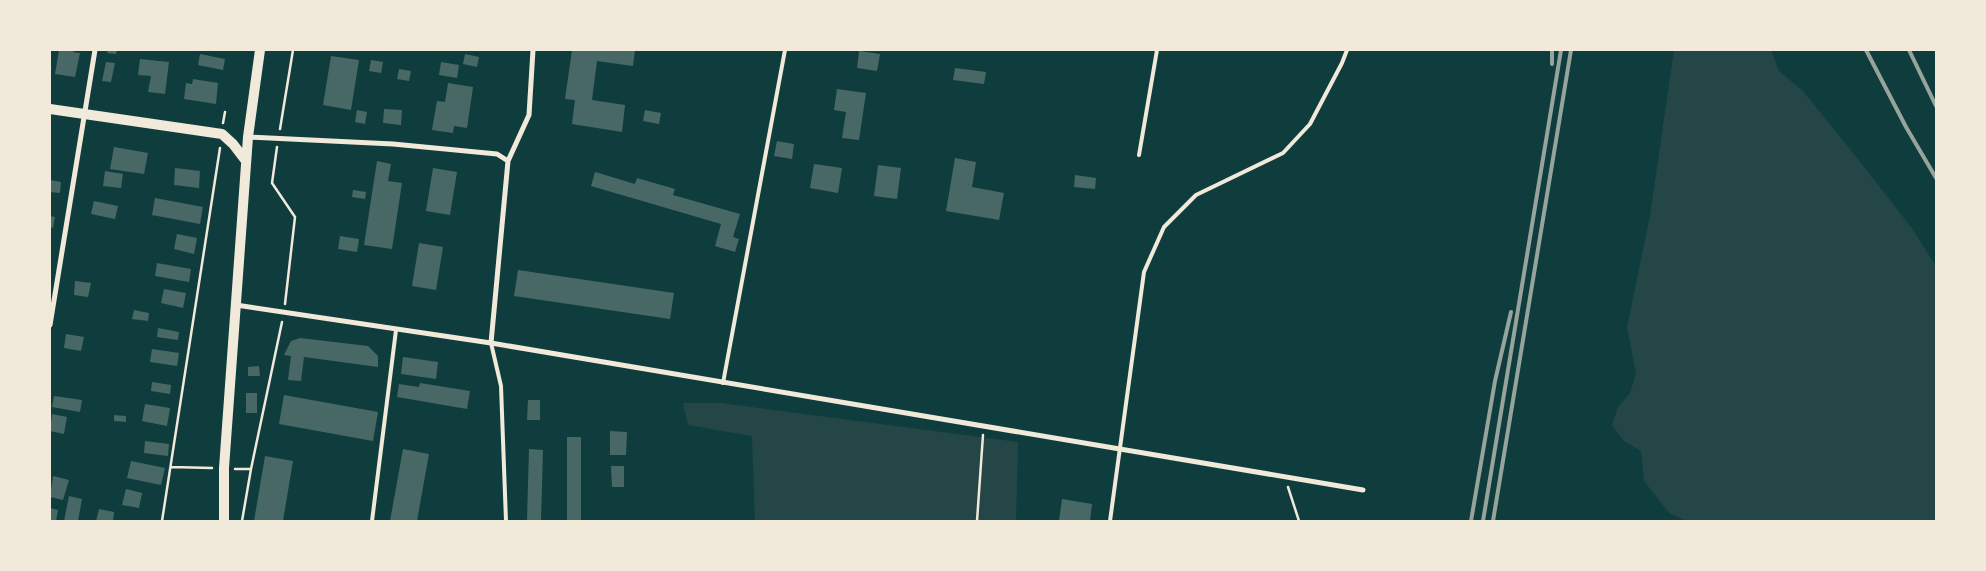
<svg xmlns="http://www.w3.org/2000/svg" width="1986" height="571" viewBox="0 0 1986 571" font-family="Manrope,sans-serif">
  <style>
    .green { fill: #244646 }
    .building { fill: #486865 }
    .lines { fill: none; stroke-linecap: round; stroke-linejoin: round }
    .path { stroke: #f1e9da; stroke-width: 2.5 }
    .service { stroke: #f1e9da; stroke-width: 4 }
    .minor { stroke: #f1e9da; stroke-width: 5 }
    .secondary { stroke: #f1e9da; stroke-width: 10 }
    .rail { stroke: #97a49c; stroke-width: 4 }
  </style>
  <rect width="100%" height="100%" fill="#0f3d3e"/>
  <!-- green -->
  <path class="green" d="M1674,50H1771L1779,71L1803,91L1857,158L1911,227L1936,266V521H1686L1669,513L1644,481L1641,451L1624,441L1612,425L1618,407L1630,393L1636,374L1627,327L1650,216Z
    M683,403H721L1018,442L1016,521H755L752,436L688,425Z"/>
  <!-- building -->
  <path class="building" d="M59,50H74L73,52L80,53L75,77L55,74Z
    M108,50H117L116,54L107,53Z
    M572,50H635L633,66L597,61L592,100L625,105L622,132L572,124L575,100L565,99Z
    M859,51L880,54L877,71L857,68Z
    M200,54L225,59L223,70L198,65Z
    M465,54L479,57L477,67L463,64Z
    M331,56L359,60L351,110L323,105Z
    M140,59L169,62L165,94L148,92L151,76L138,75Z
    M371,60L383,62L381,73L369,71Z
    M106,62L115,63L111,82L102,81Z
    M441,62L459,65L457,78L439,75Z
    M955,68L986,72L984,84L953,80Z
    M399,69L411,71L409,81L397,79Z
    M193,79L218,83L216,104L184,99L186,83L192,84Z
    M448,83L473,87L467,128L454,126L453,133L432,130L437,101L445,102Z
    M837,89L866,93L859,140L842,138L846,112L834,110Z
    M384,109L402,110L401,125L383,123Z
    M357,110L367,112L365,124L355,122Z
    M645,110L661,113L659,124L643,121Z
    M777,141L794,144L792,159L774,156Z
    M114,147L148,153L144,174L110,169Z
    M955,158L976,162L972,187L1004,193L999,220L946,211Z
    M377,161L391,164L388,181L402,183L392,249L364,245Z
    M814,164L842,168L838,193L810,188Z
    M878,165L901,168L897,199L874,196Z
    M175,168L200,171L199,188L174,185Z
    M433,168L457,172L450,215L426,211Z
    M105,171L123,174L121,188L103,186Z
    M595,172L635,184L637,178L675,189L673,195L740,214L733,237L739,239L735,252L715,246L721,224L591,186Z
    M1075,175L1096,178L1095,189L1074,187Z
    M50,180L61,182L60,193L50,192Z
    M353,190L366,192L365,199L352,197Z
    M155,198L203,207L200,224L152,215Z
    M94,201L118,206L115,219L91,214Z
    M50,216L55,217L53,228L50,227Z
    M177,234L197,238L194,254L174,249Z
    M340,236L359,239L357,252L338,249Z
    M419,243L443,247L436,290L412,286Z
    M157,263L191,269L189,282L155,276Z
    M518,270L674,293L670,319L514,296Z
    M75,281L91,283L88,297L74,295Z
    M164,289L186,293L183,308L161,303Z
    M134,310L149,313L148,321L132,319Z
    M158,328L179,332L178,340L157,337Z
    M66,334L84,337L81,351L64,348Z
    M300,338L368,346L378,356V367L304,357L301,381L288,380L291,356L284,355L291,341Z
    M152,349L179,353L177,366L150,362Z
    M403,357L438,362L436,379L401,374Z
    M259,366L260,376H248V367Z
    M152,382L171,385L170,394L151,391Z
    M420,383L470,391L467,409L397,397L399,384L419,387Z
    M246,393H257V413H246Z
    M284,395L378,412L373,441L279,424Z
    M54,396L82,400L80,412L52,407Z
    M528,400H540V420H527Z
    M145,404L170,408L167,426L142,421Z
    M52,414L67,417L64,434L50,431Z
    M114,415L126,416V422L114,421Z
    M610,431L627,432L626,455H610Z
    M567,437H581V521H567Z
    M145,441L169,444L168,456L144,453Z
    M403,449L429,454L417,521H390Z
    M529,449L543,450L541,521H527Z
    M265,456L293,461L283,521H254Z
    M131,461L165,468L161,485L127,478Z
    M611,466H624V487H612Z
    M53,476L69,480L63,500L50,497Z
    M126,489L142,493L139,508L122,505Z
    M69,496L82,499L78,521H64Z
    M1062,499L1092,504L1090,521H1059Z
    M50,508L58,510L56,521H50Z
    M99,509L114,512L113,521H96Z"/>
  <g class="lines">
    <!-- path -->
    <path class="path" d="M223,123L225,112
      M280,129L293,50
      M277,147L272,183L295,217L285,304
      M171,467L212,468
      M235,469H251
      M1288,487L1299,521
      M162,521L220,148
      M242,521L251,469L282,322
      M977,521L983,435"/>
    <!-- service -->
    <path class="service" d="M1139,155L1157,50
      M491,343L501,386L506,521
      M723,383L785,50
      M372,521L396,330
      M1110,521L1144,272L1164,227L1196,195L1283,153L1310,124L1342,63L1347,50"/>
    <!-- minor -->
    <path class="minor" d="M248,137L393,144L497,154L508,161
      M236,305L491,343L1363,490
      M50,325L95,50
      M491,343L508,161L529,115L533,50"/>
    <!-- secondary -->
    <path class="secondary" d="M50,109L222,134L233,144L246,161
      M224,521V468L248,137L260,50"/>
    <!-- rail -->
    <path class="rail" d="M1866,50L1906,127L1936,178
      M1909,50L1936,106
      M1552,64V50
      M1471,521L1495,381L1511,312
      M1483,521L1561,50
      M1493,521L1571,50"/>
  </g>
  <!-- border -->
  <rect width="1986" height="571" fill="none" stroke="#f1e9da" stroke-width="102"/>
</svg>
